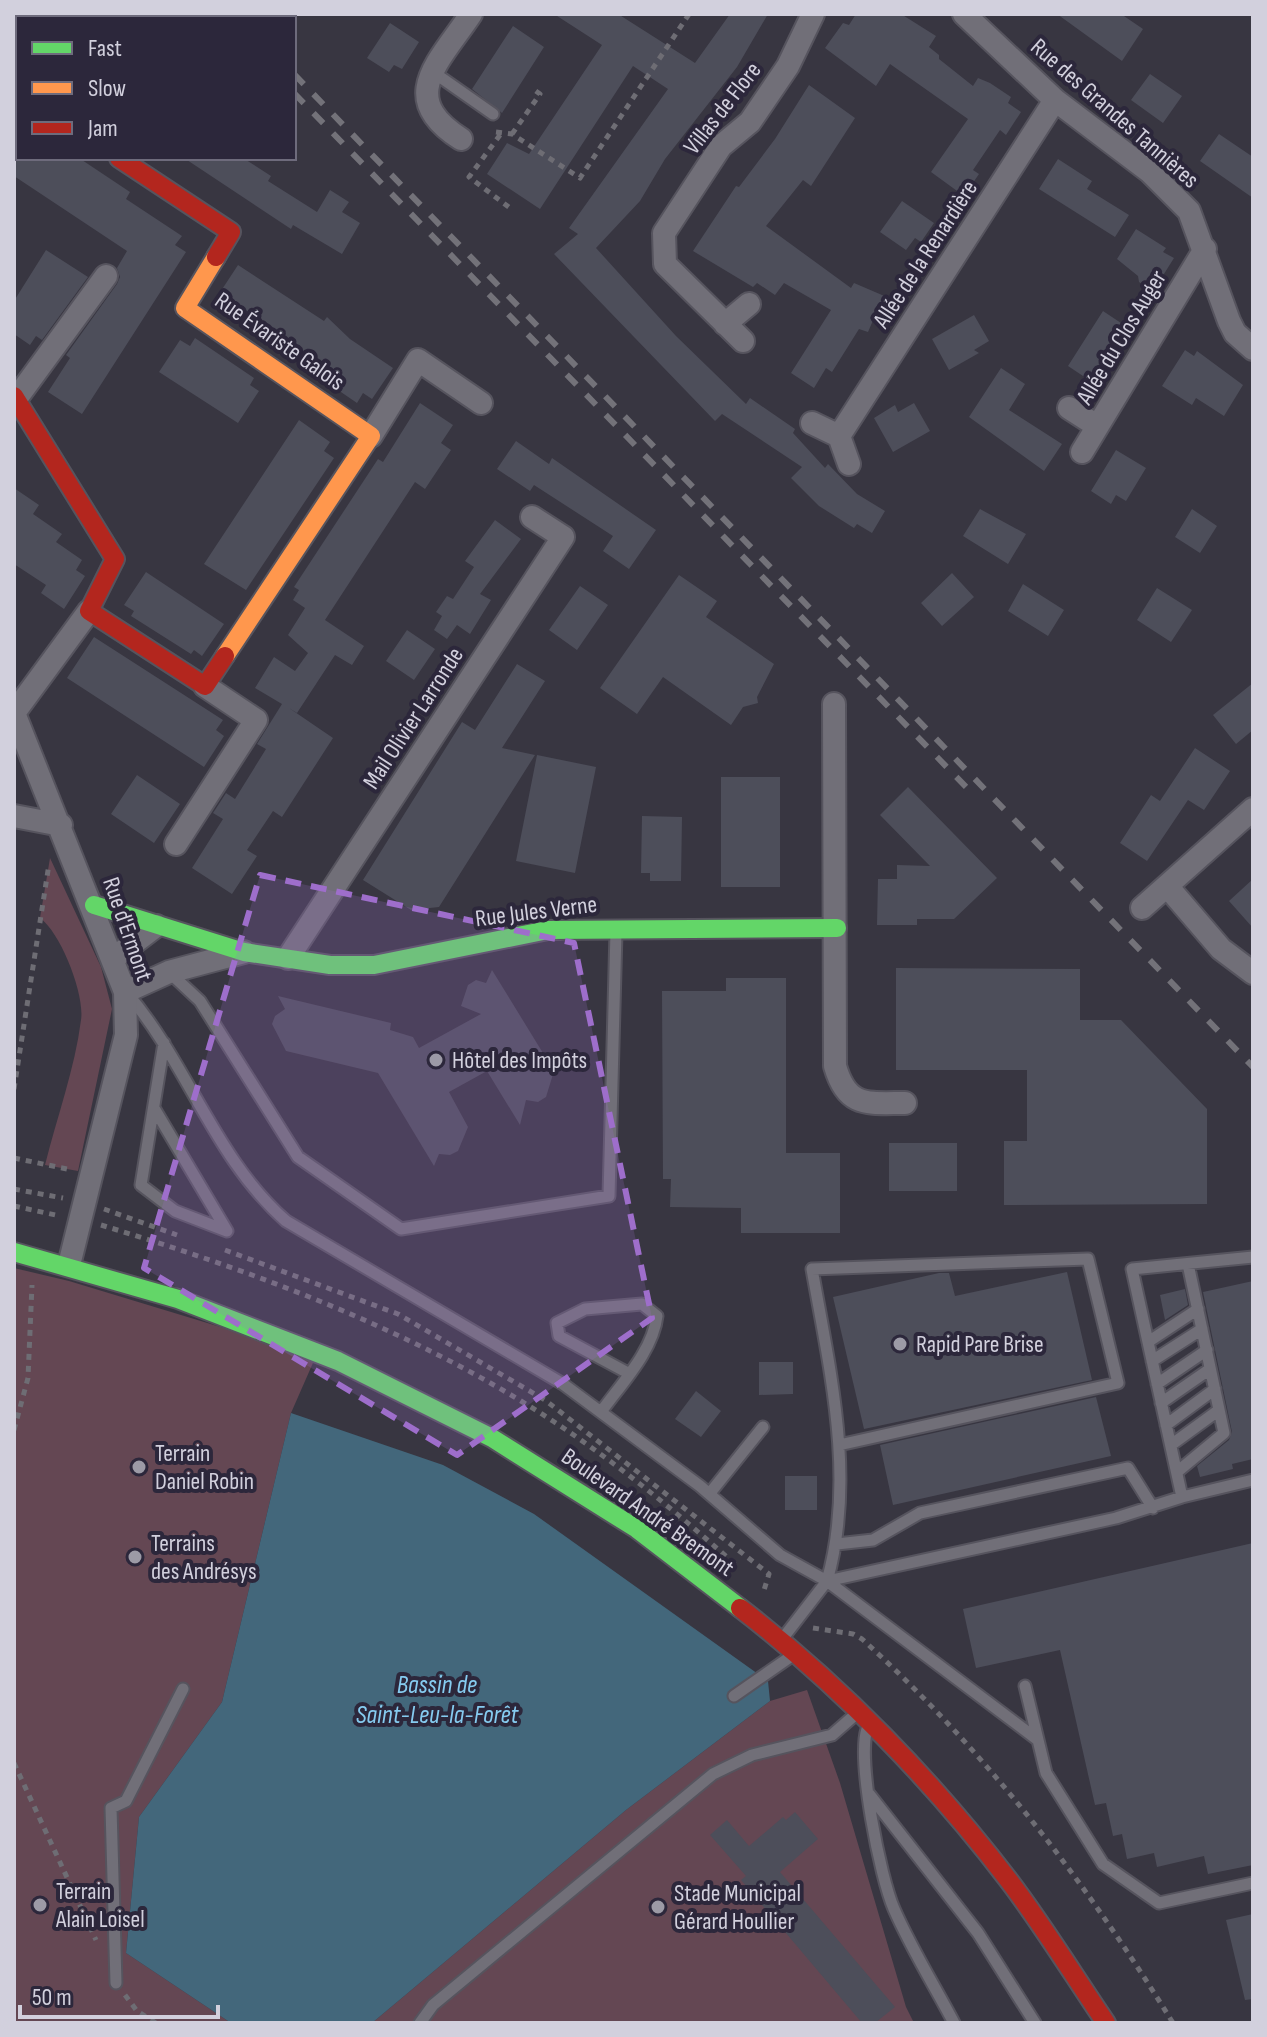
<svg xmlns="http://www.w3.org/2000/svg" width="1267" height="2037" viewBox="0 0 1267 2037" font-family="'Sofia Sans Condensed',sans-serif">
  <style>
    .green { fill: #644753 }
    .water { fill: #43677b }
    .building { fill: #4d4e5a }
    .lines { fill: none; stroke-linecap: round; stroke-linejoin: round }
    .lane-casing { stroke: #56545e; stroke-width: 15 }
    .street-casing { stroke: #56545e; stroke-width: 26 }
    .fast-casing { stroke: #56545e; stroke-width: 22 }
    .slow-casing { stroke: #56545e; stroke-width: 22 }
    .jam-casing { stroke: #56545e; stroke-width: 22 }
    .path { stroke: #6e6d74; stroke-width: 5; stroke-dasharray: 6 6; stroke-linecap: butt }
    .lane { stroke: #716f78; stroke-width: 11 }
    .street { stroke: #716f78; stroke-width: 22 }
    .fast { stroke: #63d668; stroke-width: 18 }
    .slow { stroke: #ff974d; stroke-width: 18 }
    .jam { stroke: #b3261e; stroke-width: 18 }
    .rail { stroke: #737279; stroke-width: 6; stroke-dasharray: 14 14; stroke-linecap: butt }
    .marked { fill: #9e6ecb; fill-opacity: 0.2; stroke: #9e6ecb; stroke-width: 6; stroke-dasharray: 16 10; stroke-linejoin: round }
    .poi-dot { fill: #9c9aa6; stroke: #2c273b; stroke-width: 3 }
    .labels { text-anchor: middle; stroke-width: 8; stroke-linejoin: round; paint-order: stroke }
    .street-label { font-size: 24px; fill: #d2d0dd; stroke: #2c273b }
    .poi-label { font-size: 24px; fill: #d2d0dd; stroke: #2c273b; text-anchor: start }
    .water-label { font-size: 26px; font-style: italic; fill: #86cbf0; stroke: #2c273b }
  </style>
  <rect width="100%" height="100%" fill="#383641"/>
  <!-- green -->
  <path class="green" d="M50,858L101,967L112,1009L78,1171L45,1165C57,1117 75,1068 81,1020C85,995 61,933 40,918Z
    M14,1268L69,1281L316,1356L291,1413L222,1702L139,1817L126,1953L231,2023H14Z
    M807,1690L840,1783L906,2007L914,2023H372L626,1810L770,1701Z"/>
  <!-- water -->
  <path class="water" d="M291,1413L443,1465L534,1514L768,1681L770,1701L626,1810L372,2023H231L126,1953L139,1817L222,1702Z"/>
  <!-- building -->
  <path class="building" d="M554,14H618L695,63L730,14H768L737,67L665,159L640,201L596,248L676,336L746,404L750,398L795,429L793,433L825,468L828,464L857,494L885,511L872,533L857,524L854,528L819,506L791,478L802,467L722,414L715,421L554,254L578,234L569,228L668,89L633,66L540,209L487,174L507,143L529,154L602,45Z
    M856,14H901L936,36L929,47L939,55V59L973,86L978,78L990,83L1011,97L1008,103L1021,112L1006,135L1000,130L973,170L979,174L964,196L931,172L968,119L890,64L876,86L825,48L843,23L849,25Z
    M1057,14H1121L1143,29L1122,61Z
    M390,23L419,42L402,69L394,65L389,72L367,58Z
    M513,26L544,47L502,113L472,89Z
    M1150,74L1182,96L1163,123L1131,100Z
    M809,85L855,118L811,186L803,180L766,226L851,288L854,283L889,298L880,320L874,318L868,332L859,329L832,372L826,368L814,388L791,373L831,310L784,283L775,295L757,283L753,287L693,251L736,186L739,187L775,139Z
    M1219,134L1253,157V198L1200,161Z
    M14,158H79L130,192L126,199L182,236L175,245L186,252L82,414L48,392L70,358L66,355L117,284L120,277L117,268L127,251L14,176Z
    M184,158H243L271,176L268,181L317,212L330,190L349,202L342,212L360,223L342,254L293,225L291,229Z
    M1058,159L1092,181L1087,189L1129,215L1115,237L1039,189Z
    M902,201L934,223L921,242L915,238L906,250L880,232Z
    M1136,229L1166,248L1163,252L1174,258L1157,285L1148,288L1139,282L1138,276L1117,259Z
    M46,250L88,277L42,340L36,336L30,345L14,334V301Z
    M238,265L324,321L327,317L350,339L393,368L372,399L363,393L357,403L221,310L226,303L217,297Z
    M1103,311L1124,325L1116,338L1122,342L1095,384L1068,366Z
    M974,315L989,341L974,350L979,353L949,370L932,339Z
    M195,338L254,378L250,385L259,391L238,423L159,372L180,340L190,346Z
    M1185,350L1194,356L1197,351L1243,385L1224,416L1196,398L1192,405L1162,386Z
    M1001,368L1025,384L1009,410L1062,444L1044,471L969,417Z
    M420,403L453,425L441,443L451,450L425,489L415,482L325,620L364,646L352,665L335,655L297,713L289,708L333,738L282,817L273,811L247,850L257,856L232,894L192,868L223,819L213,813L226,793L235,799L266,749L257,744L282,704L255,688L274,657L295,671L308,653L288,635L305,608L293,600L299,590L294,587L378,459L383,462Z
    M914,403L930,431L893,452L874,418L895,405L898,412Z
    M299,420L330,442L324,451L334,458L246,590L204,564Z
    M516,441L549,464L552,458L656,530L629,569L603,551L613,536L534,485L530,491L497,469Z
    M1116,450L1146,468L1126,501L1116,495L1111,504L1091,491Z
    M14,488L39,505L33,514L62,534L56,542L82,560L76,570L85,576L64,609L41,593L46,585L14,564Z
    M980,509L1026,534L1008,564L963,536Z
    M1192,509L1217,526L1200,553L1175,537Z
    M495,520L521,539L480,594L491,600L470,634L457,625L447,639L434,630L442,616L436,612L447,596L453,599L474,567L465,561Z
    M146,572L224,624L202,656L194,650L191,654L131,616L134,611L124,605Z
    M952,573L974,597L942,626L921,603Z
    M679,575L717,601L706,617L774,664L757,697L758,703L743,707L731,725L663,677L637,714L600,688Z
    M1023,584L1064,610L1048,636L1008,611Z
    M580,586L608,605L577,650L549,630Z
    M1157,588L1192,610L1171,642L1137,620Z
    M407,630L435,649L414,680L386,661Z
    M94,637L223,720L216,730L224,736L204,767L67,678Z
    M517,664L545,681L502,748L535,755L439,907L411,910L363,880L462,722L475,730Z
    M1253,683V730L1236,744L1213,715Z
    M1195,748L1230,771L1204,810L1188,800L1147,861L1120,843L1151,795L1160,801Z
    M537,755L596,767L575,873L516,861Z
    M137,775L180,804L154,843L111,814Z
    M721,777H780V887H721Z
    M908,787L997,878L954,919H917V925H877L878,879H897V865L930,866L880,815Z
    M642,816L682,817L681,881H650V873H641Z
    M1253,879V928L1229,901Z
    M896,968L1080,969V1020H1121L1207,1109V1204L1004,1205V1141H1027V1070H896Z
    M492,970L554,1071L546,1097L538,1102L526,1100L520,1125L487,1071L449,1092L468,1127L458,1151L450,1155L439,1154L434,1166L378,1073L286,1051L272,1024L275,1016L285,1009L278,996L391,1023L390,1030L413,1037L419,1048L481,1014L461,1006L468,985L476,980L486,983Z
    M726,978H786V1153H840V1233H741V1208L670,1207L671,1179H663L662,991H726Z
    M889,1143H957V1191H889Z
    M1067,1272L1092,1380L864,1429L833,1297L939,1273H949L955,1296Z
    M1253,1281V1459L1232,1464L1233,1469L1200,1477L1197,1466L1229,1440L1232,1432L1203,1292Z
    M1185,1289L1188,1305L1165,1320L1160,1295Z
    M759,1362H793V1394L759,1395Z
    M696,1391L721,1411L701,1437L675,1419Z
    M1096,1397L1111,1456L893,1505L880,1445Z
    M785,1476H817V1510H785Z
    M1253,1543V1865L1208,1874L1204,1856L1157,1867L1154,1853L1127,1859L1122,1834L1113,1836L1106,1803L1095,1805L1060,1650L976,1668L963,1609Z
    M795,1812L818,1839L780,1872L895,2007L875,2023H862L741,1880L746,1876L710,1835L727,1820L749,1846L783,1817L786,1820Z
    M1253,1914V1999L1245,2000L1226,1920Z"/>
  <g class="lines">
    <!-- lane casing -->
    <g class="lane-casing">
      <path id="lane" d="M433,72L493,114
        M169,972L200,1001L298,1157L401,1229L609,1196L616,932
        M127,993C188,1064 215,1159 286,1221L563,1384L700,1486L780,1555L827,1581L1038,1740
        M154,1108L227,1231L175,1211L141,1185L164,1043
        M1148,1342L1198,1309
        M1152,1361L1202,1329
        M1157,1384L1207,1350
        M1161,1403L1210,1369
        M601,1412C621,1384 653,1351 657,1316L642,1304L585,1309L557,1323L559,1336L628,1373
        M1166,1425L1215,1389
        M1171,1445L1219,1410
        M1177,1472L1224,1433L1188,1264
        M710,1493L763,1427
        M1182,1497L1132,1269L1253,1257
        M837,1544L873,1540L920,1513L1128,1468L1153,1508
        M827,1581C856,1479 830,1371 812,1269L1088,1259L1118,1383L839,1445
        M783,1638L827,1581L1116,1518L1182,1497L1253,1480
        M1025,1686L1046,1773L1103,1864L1159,1903L1253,1883
        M734,1696L793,1655
        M867,1729C857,1760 880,1877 894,1909C911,1948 934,1985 954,2023
        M869,1794L978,1933L1035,2023
        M116,1983L111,1808L126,1801L183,1689
        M420,2023L433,2005L713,1774L752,1755L832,1735L856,1714"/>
    </g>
    <!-- street casing -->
    <g class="street-casing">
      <path id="street" d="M964,14L1055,100L1150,172L1189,211L1229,321L1235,333L1253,349
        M14,48L18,55
        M461,139C396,98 439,62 471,14
        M725,324L749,304
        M743,341L665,264L664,233L721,146L750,122L788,66L813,14
        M16,399L106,276
        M1069,408L1097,426
        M812,423L839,436L849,464
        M371,436L418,360L481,403
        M839,436L1055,100
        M1082,452L1205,249
        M834,704L835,1066C847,1108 867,1103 905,1103
        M14,713L125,992L126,1035L69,1265
        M14,713L89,611
        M14,816L61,825
        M176,844L256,720L205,686
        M1167,886L1221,949L1253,973
        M1142,908L1253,809
        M114,958L156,926
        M288,958L563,537L532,517
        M125,992L169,972L244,952"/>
    </g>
    <!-- fast casing -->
    <g class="fast-casing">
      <path id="fast" d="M94,905L244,952L330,965H374L548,930L837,928
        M14,1252L178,1299L338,1361L492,1438L637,1529L740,1608"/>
    </g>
    <!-- slow casing -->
    <g class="slow-casing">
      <path id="slow" d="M216,257L185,308L371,436L225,656"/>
    </g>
    <!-- jam casing -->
    <g class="jam-casing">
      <path id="jam" d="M119,158L231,232L216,257
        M14,396L115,559L89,611L205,686L225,656
        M740,1608C840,1685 933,1781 1010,1882C1044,1927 1074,1976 1106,2023"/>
    </g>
    <!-- path -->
    <path class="path" d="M496,132L512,134L580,178L689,14
      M512,134L540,94L533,89
      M500,135L469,177L510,208
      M14,1089L49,864
      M14,1158L72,1170
      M14,1189L63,1198
      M14,1206L60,1216
      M104,1209L177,1235
      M101,1225C246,1269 391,1322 521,1401C599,1448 670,1506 738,1567
      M225,1250L398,1314L545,1400L769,1574L764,1590
      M14,1430L28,1378L32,1285
      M813,1628L853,1634L862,1639C985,1750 1086,1882 1173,2023
      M14,1763L96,1940
      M125,1995L137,2011L156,2023"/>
    <!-- lane -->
    <use href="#lane" class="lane"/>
    <!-- street -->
    <use href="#street" class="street"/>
    <!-- fast -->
    <use href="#fast" class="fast"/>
    <!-- slow -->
    <use href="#slow" class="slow"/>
    <!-- jam -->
    <use href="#jam" class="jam"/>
    <!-- rail -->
    <path class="rail" d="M218,14L222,18
      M235,14L239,18
      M294,74L1253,1067
      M294,93L969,790"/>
  </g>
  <!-- marked area -->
  <path class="marked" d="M260,875L574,943L652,1318L457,1455L144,1268Z"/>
  <!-- markers -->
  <g class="poi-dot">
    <circle cx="436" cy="1060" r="8"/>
    <circle cx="900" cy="1344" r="8"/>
    <circle cx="139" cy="1467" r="8"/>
    <circle cx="135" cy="1557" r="8"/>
    <circle cx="40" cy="1905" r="8"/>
    <circle cx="658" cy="1907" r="8"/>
  </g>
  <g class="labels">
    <!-- street labels -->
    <g class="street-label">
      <text transform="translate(722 108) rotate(-52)" y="8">Villas de Flore</text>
      <text transform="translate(1115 113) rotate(41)" y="8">Rue des Grandes Tannières</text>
      <text transform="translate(925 254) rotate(-57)" y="8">Allée de la Renardière</text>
      <text transform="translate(1121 337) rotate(-59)" y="8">Allée du Clos Auger</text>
      <text transform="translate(280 341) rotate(35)" y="8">Rue Évariste Galois</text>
      <text transform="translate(413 718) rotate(-57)" y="8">Mail Olivier Larronde</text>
      <text transform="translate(536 911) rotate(-7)" y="8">Rue Jules Verne</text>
      <text transform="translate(128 929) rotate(71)" y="8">Rue d'Ermont</text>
      <text transform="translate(648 1512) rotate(35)" y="8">Boulevard André Bremont</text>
    </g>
    <!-- poi labels -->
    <g class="poi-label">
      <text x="452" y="1068">Hôtel des Impôts</text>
      <text x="916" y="1352">Rapid Pare Brise</text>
      <text x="155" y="1461">Terrain<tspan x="155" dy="28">Daniel Robin</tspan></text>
      <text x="151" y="1551">Terrains<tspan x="151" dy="28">des Andrésys</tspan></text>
      <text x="56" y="1899">Terrain<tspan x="56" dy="28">Alain Loisel</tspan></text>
      <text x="674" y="1901">Stade Municipal<tspan x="674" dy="28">Gérard Houllier</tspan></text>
    </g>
    <!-- water labels -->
    <g class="water-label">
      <text x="437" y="1693">Bassin de<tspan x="437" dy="30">Saint-Leu-la-Forêt</tspan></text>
    </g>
  </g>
  <!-- border -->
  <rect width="1267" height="2037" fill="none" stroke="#d2d0dd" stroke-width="32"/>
  <!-- legend -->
  <rect x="16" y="16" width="280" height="144" fill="#2c273b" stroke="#6e6b7c" stroke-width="2"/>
  <rect x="32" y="42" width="40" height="12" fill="#63d668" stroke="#6e6b7c" stroke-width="2"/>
  <text x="88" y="56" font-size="24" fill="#d2d0dd">Fast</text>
  <rect x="32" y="82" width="40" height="12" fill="#ff974d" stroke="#6e6b7c" stroke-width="2"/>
  <text x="88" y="96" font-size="24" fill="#d2d0dd">Slow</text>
  <rect x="32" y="122" width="40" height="12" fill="#b3261e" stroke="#6e6b7c" stroke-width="2"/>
  <text x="88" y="136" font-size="24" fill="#d2d0dd">Jam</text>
  <!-- scale -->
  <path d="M20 2005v12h198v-12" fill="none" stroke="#d2d0dd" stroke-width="4"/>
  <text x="32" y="2005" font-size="24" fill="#d2d0dd" stroke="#2c273b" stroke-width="6" paint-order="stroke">50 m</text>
</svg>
